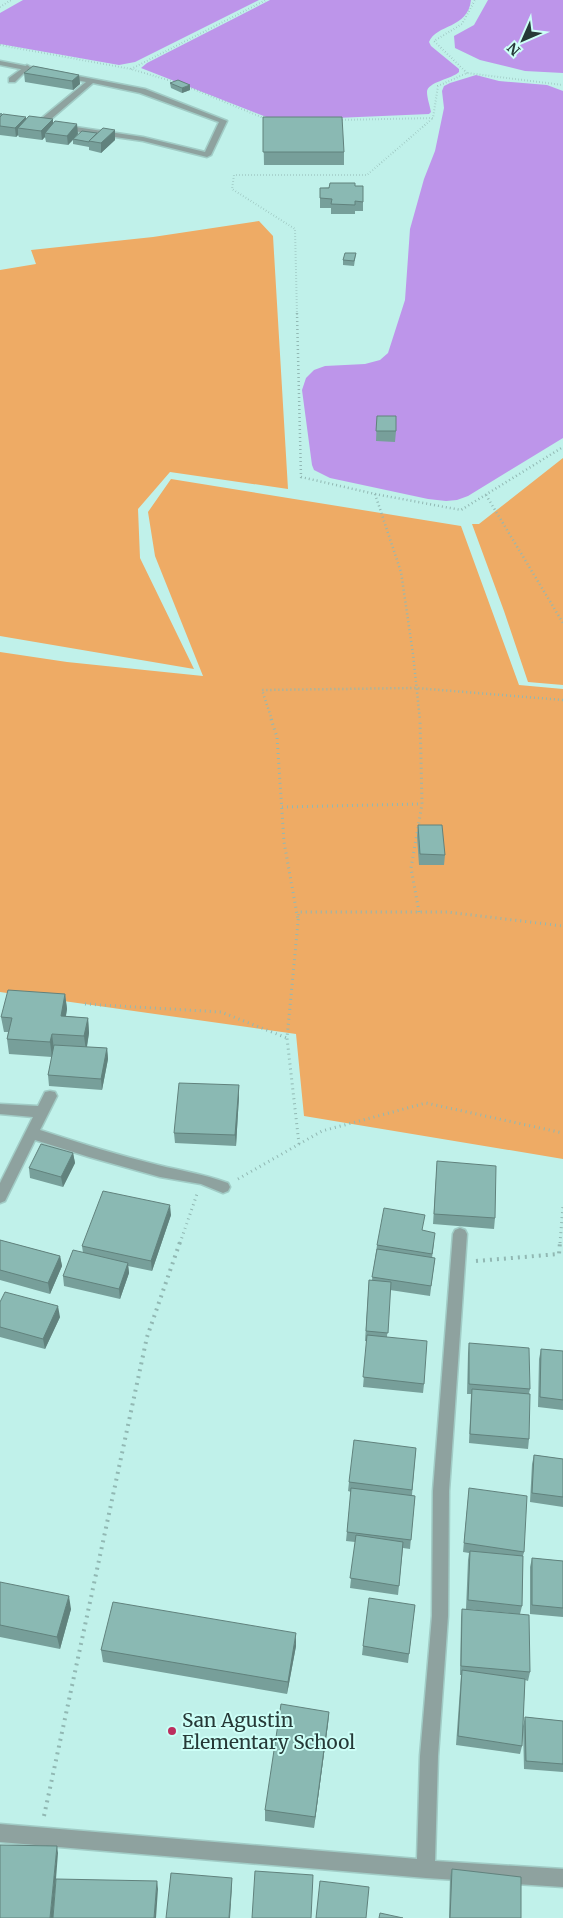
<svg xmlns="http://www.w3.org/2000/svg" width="563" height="1918" viewBox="0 0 563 1918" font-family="Merriweather,serif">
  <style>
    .green { fill: #eeab65 }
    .water { fill: #bd95ea }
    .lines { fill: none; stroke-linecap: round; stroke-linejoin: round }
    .service-casing { stroke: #a1ccc6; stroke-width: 3 }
    .minor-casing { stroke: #a1ccc6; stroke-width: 3 }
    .path-far3 { stroke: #91b8b3; stroke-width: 2; stroke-dasharray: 0.5 2.5; stroke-linecap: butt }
    .path-far2 { stroke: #91b8b3; stroke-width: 2.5; stroke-dasharray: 1 3; stroke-linecap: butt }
    .path-far1 { stroke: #91b8b3; stroke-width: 3; stroke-dasharray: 1 4; stroke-linecap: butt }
    .path { stroke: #91b8b3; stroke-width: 4; stroke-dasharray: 2 5; stroke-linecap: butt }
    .service { fill: #8ea29f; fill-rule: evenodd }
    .minor { fill: #8ea29f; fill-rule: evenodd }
    .wall { fill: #779f9a }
    .shaded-wall { fill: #61827d }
    .building { fill: #8ab9b3; stroke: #61827d }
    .poi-dot { fill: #bc2e5e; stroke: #cdfff7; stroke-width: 2 }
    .labels { text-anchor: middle; stroke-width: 4; stroke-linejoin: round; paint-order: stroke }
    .near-poi-label { font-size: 19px; fill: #263937; stroke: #cdfff7; text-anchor: start }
  </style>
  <rect width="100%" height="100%" fill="#c0f1ea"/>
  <!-- green -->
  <path class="green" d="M259,221L273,236L288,489L170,472L138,509L140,558L194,669L0,636V270L36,264L31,250L153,237Z
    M563,458V685L528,682L504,611L472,524H479Z
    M171,479L461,526L519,685L563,689V1159L304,1116L296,1034L0,992V652L67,662L203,676L155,556L148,512Z"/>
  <!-- water -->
  <path class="water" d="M23,0H259L135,62L119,65L0,44V13Z
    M270,0H471C468,29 436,24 429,42L431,46L459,69V72C452,79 427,82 427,92C427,98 430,106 431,112L429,114L289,120L269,118L141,68L147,63Z
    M488,0H563V73L525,71L480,60L455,48L454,36L474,25Z
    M476,75L499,81L547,85L563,91V438L468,496L457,500L446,501L428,499L330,478L314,470L312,465L302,390L306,378L314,370L325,366L365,364L380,360L388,353L405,300L410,229L424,179L435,151L444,108L442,91L444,86L450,83Z"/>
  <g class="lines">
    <!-- service casing -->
    <g class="service-casing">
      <path id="service" d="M27,65L29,66V68L15,82H9V78Z"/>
    </g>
    <!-- minor casing -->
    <g class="minor-casing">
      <path id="minor" d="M0,61L145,89L227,121L211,155L207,157L143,141L59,129V125H62L143,137L205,152L219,122L140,93L93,83L43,126H37V122L86,82L0,65Z
        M50,1091L55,1092L57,1096L40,1130C79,1143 118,1155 158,1165C182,1171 204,1174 228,1183L230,1187L228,1191L223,1193L201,1184L160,1177L89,1157L35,1140L5,1201L0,1203V1183L33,1117L0,1114V1104L38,1106L45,1092Z
        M460,1228L465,1230L467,1234L449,1491L448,1616L438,1756L435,1861L563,1869V1887L426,1878L0,1842V1824L417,1859L420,1756L432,1616L433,1491L453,1234L455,1230Z"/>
    </g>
    <!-- path-far3 -->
    <path class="path-far3" d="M0,7L11,0
      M0,45L131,69L178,83
      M131,69L266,0
      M467,73L434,41L462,24L475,0
      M186,86L266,119
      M339,120L433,118L438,86L467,73L563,85
      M297,315L295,229L232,189L234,175H367L433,118"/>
    <!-- path-far2 -->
    <path class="path-far2" d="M297,313L301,477L375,494L461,510L563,447
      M375,494L401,572L413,654L420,720
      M486,495L563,623
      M272,720L262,690L416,688L563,700"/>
    <!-- path-far1 -->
    <path class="path-far1" d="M271,719L277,737L284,842L298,920
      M282,807L422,804
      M419,912L411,868L422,804L420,719
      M85,1004L221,1012L287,1038
      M299,1144L287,1038L299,912H447L563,926
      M238,1179L322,1131L426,1103L563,1133
      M180,1243L197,1194
      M560,1243L563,1206"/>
    <!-- path -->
    <path class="path" d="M476,1261L559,1254L560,1242
      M44,1816L147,1337L180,1242"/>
    <!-- service -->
    <use href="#service" class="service"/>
    <!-- minor -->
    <use href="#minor" class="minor"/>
  </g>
  <!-- wall -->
  <path class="wall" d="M24,73L79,75L80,84L73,90L25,82Z
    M170,83L190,90L182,93L171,88Z
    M0,113H2V115L26,117V119H53V124L78,134L75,137L115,130V140L101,153L89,150V147L73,144V140L68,145L46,142L45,137L42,140L19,137L18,135L16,137L0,135Z
    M263,117L344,152V165H264Z
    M355,186H363V211H355V214H331V208H320V188Z
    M356,253L354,266L343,265V260Z
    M377,416L396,431L395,442L376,441Z
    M418,825L445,855L444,865H419L417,836Z
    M65,994L67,1009L66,1016L88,1018L89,1033L87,1047L107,1048L108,1059L102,1090L49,1086L48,1075L52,1057L9,1054L7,1039L8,1032H4L1,1017Z
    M239,1085V1096L236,1146L175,1143L174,1133Z
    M73,1153L75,1163L63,1187L30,1178L29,1168Z
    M437,1161L495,1218L494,1229L433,1224Z
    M171,1215L152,1271L128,1266L129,1273L120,1299L64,1286L63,1276L83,1253L82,1246Z
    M423,1231L434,1243L432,1258H435L430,1296L390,1290L387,1337L424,1384L423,1393L363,1387L367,1341H365L369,1280H372L377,1245Z
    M0,1240L60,1256L62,1266L50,1294L0,1280Z
    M0,1302L60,1317L45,1349L0,1337Z
    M469,1343L530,1389L529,1394V1439L528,1449L469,1443L471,1394H467L468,1353Z
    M541,1349L563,1351V1410L538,1407L539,1359Z
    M416,1448L412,1495L415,1496L410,1549L403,1548L398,1595L350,1588L355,1542L346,1541L351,1492L348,1491L349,1482Z
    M534,1455L563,1459V1507L530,1502L532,1464Z
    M469,1488L524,1552L523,1556L522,1606L520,1614L530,1672L528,1681L525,1680L522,1746L520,1754L456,1745L461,1675H460L461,1618L462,1609L511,1613L466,1609L468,1560L469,1553L463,1552Z
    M532,1558L563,1561V1617L530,1614V1567Z
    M0,1582L71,1609L60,1649L0,1637Z
    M415,1605L408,1663L362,1655L363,1646Z
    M296,1646L287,1694L103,1662L101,1650Z
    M329,1712L328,1724L314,1828L265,1821V1810Z
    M525,1717L563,1721V1772L524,1769L523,1726Z
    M452,1869L521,1918H449L450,1876Z"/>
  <!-- shaded-wall -->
  <path class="shaded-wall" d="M79,75L80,84L73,90L72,81Z
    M190,85V90L182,93V88Z
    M26,117V127L18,128V135L16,137L15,128Z
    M53,119V129L45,133V137L42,140L41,131Z
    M77,124L78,134L68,145L67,136Z
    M115,130V140L101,153V143Z
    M65,994L67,1009L63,1031L61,1016Z
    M88,1018L89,1033L86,1051L84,1036Z
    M52,1034L54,1049L52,1057L50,1042Z
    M107,1048L108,1059L102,1090L101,1079Z
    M239,1085V1096L236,1146L235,1135Z
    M73,1153L75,1163L63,1187L61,1177Z
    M170,1205L171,1215L152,1271L151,1261Z
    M60,1256L62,1266L50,1294L48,1283Z
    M128,1263L129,1273L120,1299L119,1289Z
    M58,1306L60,1317L45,1349L43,1339Z
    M69,1596L71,1609L60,1649L57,1637Z
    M296,1633V1646L287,1694L288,1682Z
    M329,1712L328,1724L314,1828L315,1817Z
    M57,1846L58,1853L53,1918H50Z
    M232,1878V1886L230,1918H229Z
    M157,1881L158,1889L156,1918H154Z"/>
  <!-- building -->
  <path class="building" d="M33,66L79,75L72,81L24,73Z
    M178,80L190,85L182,88L170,83Z
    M3,114L26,117L15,128L0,126V117Z
    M29,116L53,119L41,131L18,128Z
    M263,117H342L344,152H263Z
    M55,121L77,124L67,136L45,133Z
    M103,128L115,130L101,143L89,141Z
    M82,131L97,133L89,141V142L73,139Z
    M330,183H355V186H363V202L355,201V205L331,204L332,199L320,198V188H329Z
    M345,253H356L354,261L343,260Z
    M377,416H396V431H376Z
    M418,825H442L445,855L420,854Z
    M8,990L65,994L61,1016L88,1018L84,1036L52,1034L50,1042L7,1039L12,1018L1,1017Z
    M54,1045L107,1048L101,1079L48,1075Z
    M179,1083L239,1085L235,1135L174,1133Z
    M41,1144L73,1153L61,1177L29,1168Z
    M437,1161L496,1166L495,1218L434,1214Z
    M103,1191L170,1205L151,1261L82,1246Z
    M384,1208L425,1215L422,1230L435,1233L432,1254L377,1245Z
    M0,1240L60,1256L48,1283L0,1270Z
    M377,1249L435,1258L431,1286L372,1277Z
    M73,1250L128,1263L119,1289L63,1276Z
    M369,1280L391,1282L388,1333L366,1331Z
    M5,1292L58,1306L43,1339L0,1327V1302Z
    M367,1335L427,1341L424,1384L363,1377Z
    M469,1343L529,1348L530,1389L469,1384Z
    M541,1349L563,1351V1400L540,1397Z
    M472,1389L530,1394L529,1439L470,1434Z
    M354,1440L416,1448L412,1490L349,1482Z
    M534,1455L563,1459V1497L532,1493Z
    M351,1488L415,1496L411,1540L347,1532Z
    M469,1488L527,1496L524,1552L464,1543Z
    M356,1535L403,1542L399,1586L350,1578Z
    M470,1551L523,1556L522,1606L468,1600Z
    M532,1558L563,1561V1608L532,1605Z
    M0,1582L69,1596L57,1637L0,1625Z
    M369,1598L415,1605L409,1654L363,1646Z
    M113,1602L296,1633L288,1682L101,1650Z
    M462,1609L529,1615L530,1672L461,1666Z
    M462,1670L525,1679L522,1746L458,1736Z
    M281,1704L329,1712L315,1817L265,1810Z
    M525,1717L563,1721V1764L526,1761Z
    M0,1845L57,1846L50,1918H0Z
    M452,1869L521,1877V1918H450Z
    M255,1871L313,1875L311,1918H252Z
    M171,1873L232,1878L229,1918H166Z
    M56,1879L157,1881L154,1918H53Z
    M320,1881L369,1887L366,1918H316Z
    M380,1913L403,1918H379Z"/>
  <!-- markers -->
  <circle class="poi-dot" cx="172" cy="1731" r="5"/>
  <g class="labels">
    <!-- near-poi labels -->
    <g class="near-poi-label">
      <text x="182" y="1727">San Agustin<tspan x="182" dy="22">Elementary School</tspan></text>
    </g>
  </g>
  <!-- north arrow -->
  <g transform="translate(523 40) rotate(225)" stroke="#cdfff7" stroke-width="4" paint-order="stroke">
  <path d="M0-4L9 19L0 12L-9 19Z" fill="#263937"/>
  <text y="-8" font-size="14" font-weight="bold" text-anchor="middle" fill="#263937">N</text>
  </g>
</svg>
